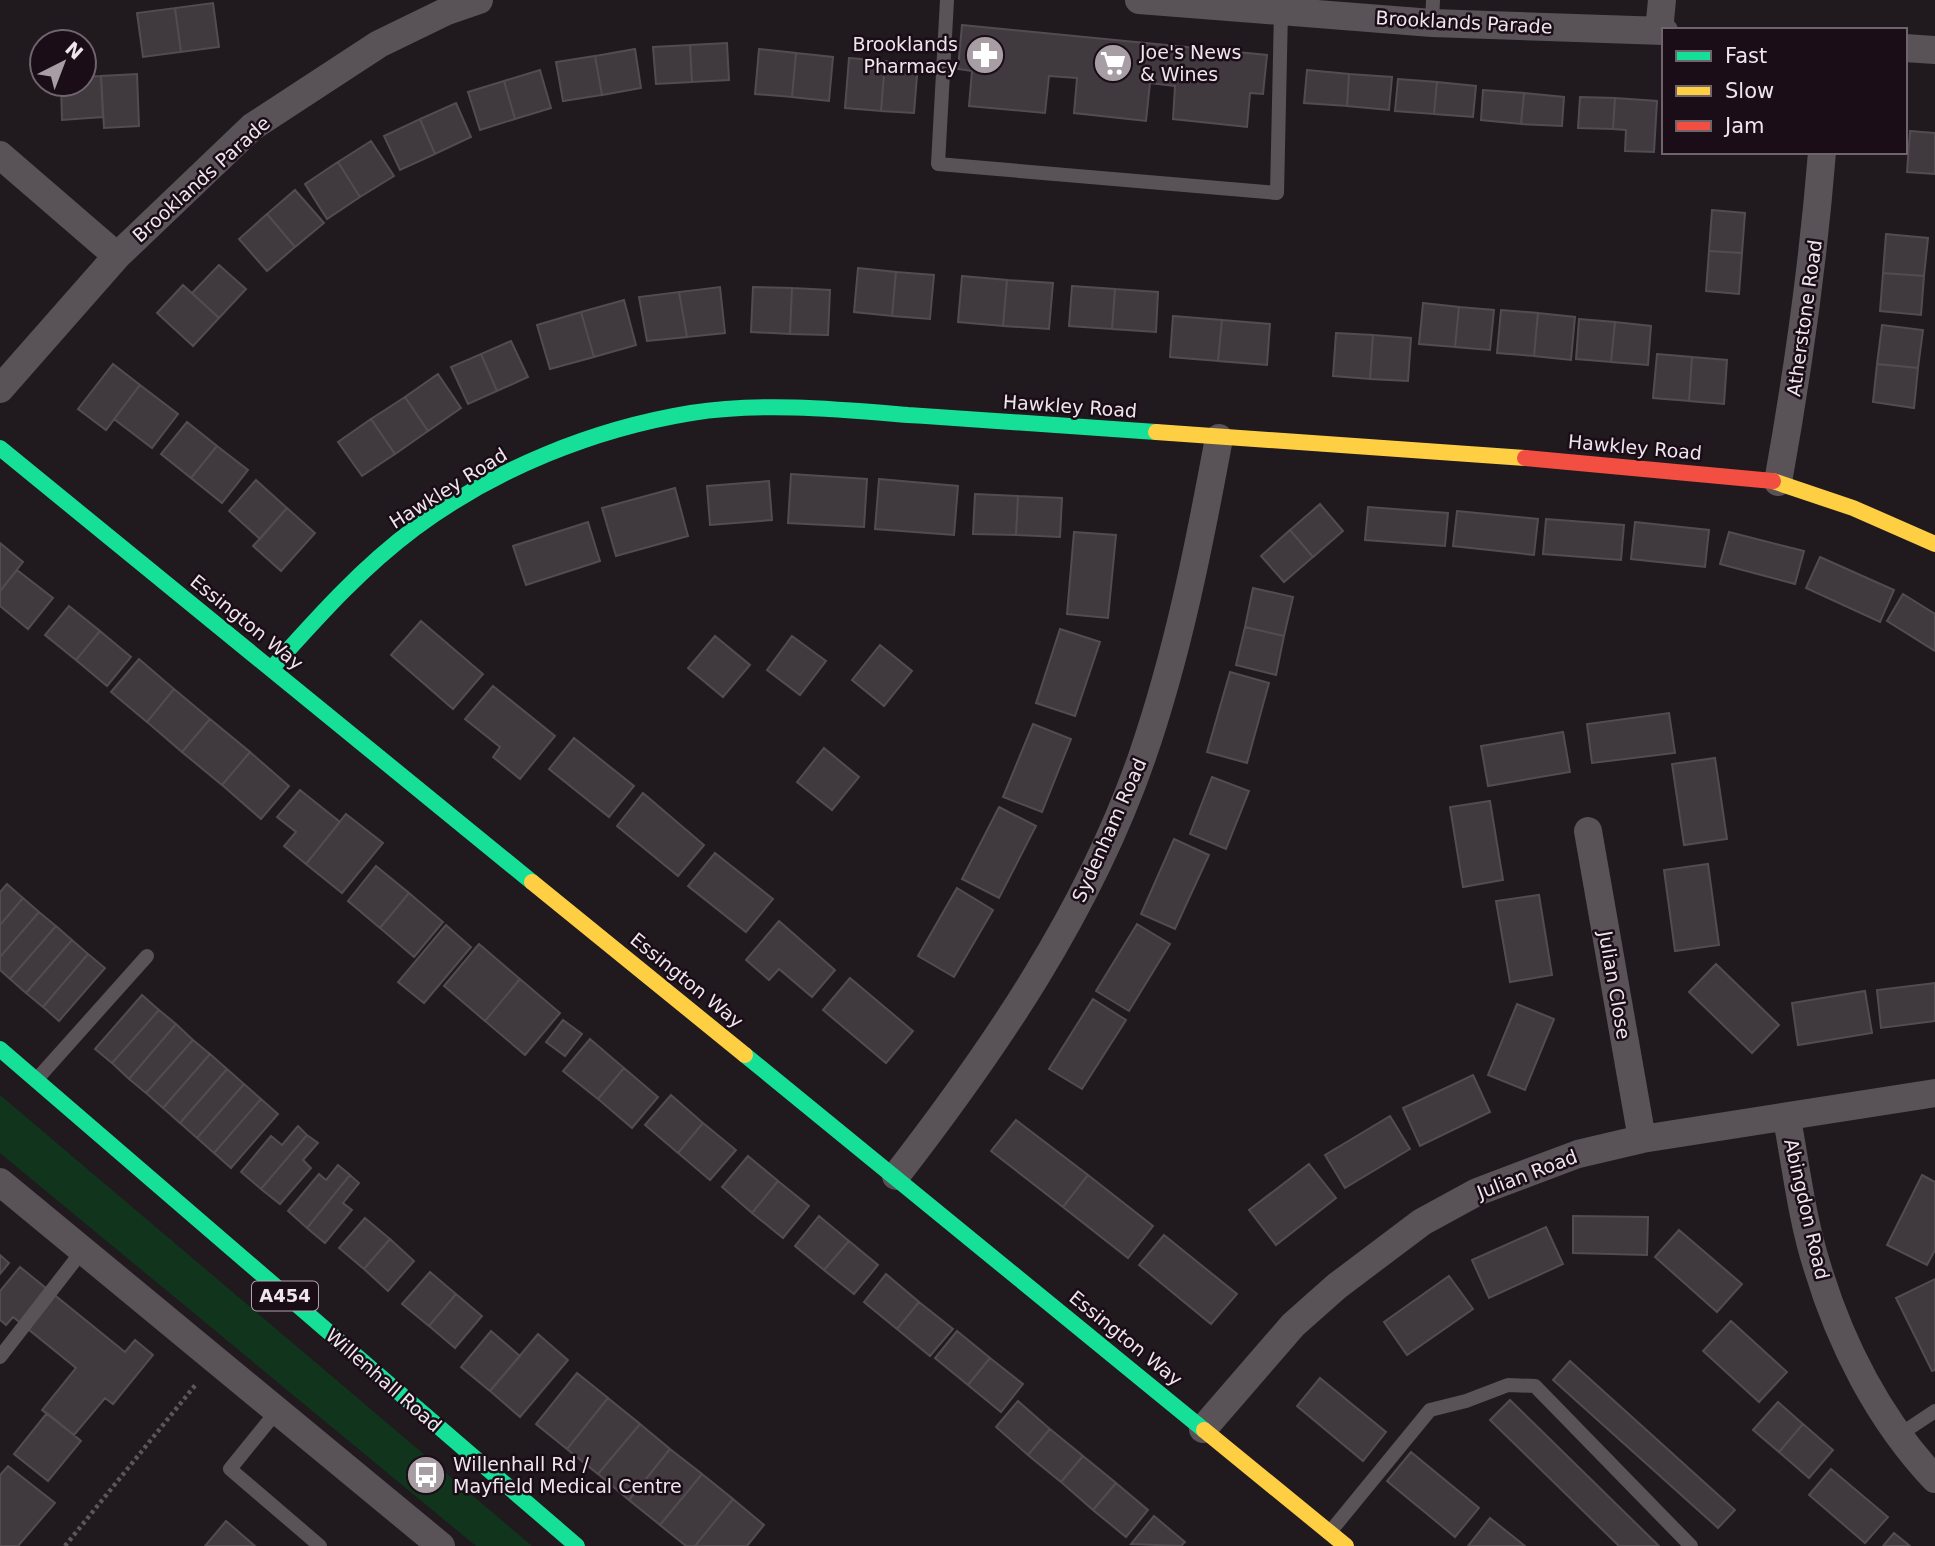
<svg xmlns="http://www.w3.org/2000/svg" width="1935" height="1546" viewBox="0 0 1935 1546" font-family="'DejaVu Sans',sans-serif">
  <style>
    .green { fill: #10351c }
    .building { fill: #403a3f; stroke: #524c50; stroke-width: 2 }
    .lines { fill: none; stroke-linecap: round; stroke-linejoin: round }
    .path { stroke: #5b565a; stroke-width: 4.5; stroke-dasharray: 3.5 3.5; stroke-linecap: butt }
    .lane { stroke: #595257; stroke-width: 14 }
    .street { stroke: #595257; stroke-width: 28 }
    .fast { stroke: #16e098; stroke-width: 16 }
    .slow { stroke: #ffcf43; stroke-width: 16 }
    .jam { stroke: #f24e42; stroke-width: 16 }
    .labels { text-anchor: middle; stroke-width: 5; stroke-linejoin: round; paint-order: stroke }
    .shield { fill: #1a0d17; stroke: #afa4ac; stroke-width: 2 }
    .shield-label { font-size: 18px; font-weight: bold; fill: #efe5ec }
    .street-label { font-size: 19px; fill: #efe5ec; stroke: #1a0d17 }
    .poi-label { font-size: 19px; fill: #efe5ec; stroke: #1a0d17; text-anchor: start }
  </style>
  <rect width="100%" height="100%" fill="#201a1f"/>
  <!-- green -->
  <path class="green" d="M0,1095L532,1546H476L0,1153Z"/>
  <!-- building -->
  <path class="building" d="M213,3L219,47L181,52L175,8Z
    M175,8L181,52L143,57L137,13Z
    M962,25L1267,55L1263,94L1250,93L1247,127L1173,119L1175,86L1150,83L1146,121L1074,113L1077,78L1049,76L1045,113L969,106L972,71L958,69Z
    M727,43L729,80L692,82L690,45Z
    M690,45L692,82L656,84L653,47Z
    M635,49L641,88L602,95L595,56Z
    M759,49L796,53L792,97L755,94Z
    M796,53L833,57L829,101L792,97Z
    M595,56L602,95L563,101L556,62Z
    M849,58L885,61L881,111L845,108Z
    M885,61L918,63L914,113L881,111Z
    M540,70L551,108L515,119L504,81Z
    M1307,70L1349,74L1347,106L1304,103Z
    M137,74L139,126L104,128L101,76Z
    M1349,74L1392,77L1389,110L1347,106Z
    M101,76L103,117L62,120L61,84H84V77Z
    M1398,79L1437,82L1434,114L1395,111Z
    M504,81L515,119L480,130L468,92Z
    M1437,82L1476,86L1473,117L1434,114Z
    M1483,90L1524,93L1521,124L1481,120Z
    M1524,93L1564,97L1562,126L1521,124Z
    M1580,97L1615,98L1613,129L1578,128Z
    M1615,98L1657,101L1654,152L1625,151L1626,130L1613,129Z
    M456,103L471,137L435,154L420,119Z
    M420,119L435,154L400,170L384,136Z
    M1910,131L1935,133V174L1907,172Z
    M371,141L394,176L360,197L338,162Z
    M338,162L360,197L327,219L305,184Z
    M295,190L324,223L295,247L267,214Z
    M1712,210L1745,213L1742,253L1709,251Z
    M267,214L295,247L267,271L239,239Z
    M1886,234L1928,238L1924,276L1883,273Z
    M1709,251L1742,253L1739,294L1706,291Z
    M219,265L246,289L219,318L192,293Z
    M858,268L896,272L892,316L854,312Z
    M896,272L934,275L930,319L892,316Z
    M1883,273L1924,276L1921,315L1880,311Z
    M962,276L1007,280L1003,326L958,322Z
    M1007,280L1053,283L1049,329L1003,326Z
    M183,285L219,318L193,346L157,313Z
    M1072,286L1115,289L1112,329L1069,326Z
    M720,287L725,333L687,337L679,292Z
    M753,287L792,288L790,334L751,332Z
    M792,288L830,290L828,335L790,334Z
    M1115,289L1158,292L1156,332L1112,329Z
    M679,292L687,337L647,341L639,297Z
    M624,300L636,345L594,357L581,312Z
    M1423,303L1459,307L1455,347L1419,344Z
    M1459,307L1494,310L1490,350L1455,347Z
    M1501,310L1538,313L1534,356L1497,353Z
    M581,312L594,357L550,369L537,325Z
    M1538,313L1575,317L1571,360L1534,356Z
    M1173,316L1222,320L1218,361L1170,357Z
    M1579,319L1615,322L1611,362L1576,359Z
    M1222,320L1270,324L1267,365L1218,361Z
    M1615,322L1651,326L1648,365L1611,362Z
    M1882,325L1923,330L1918,368L1877,364Z
    M1336,333L1373,335L1370,379L1333,376Z
    M1373,335L1411,338L1408,381L1370,379Z
    M511,341L528,377L497,391L481,354Z
    M481,354L497,391L468,404L451,367Z
    M1657,354L1692,357L1689,401L1653,398Z
    M1692,357L1727,360L1724,404L1689,401Z
    M113,364L140,385L106,430L78,409Z
    M1877,364L1918,368L1914,408L1873,402Z
    M438,374L461,408L428,431L405,397Z
    M140,385L178,414L152,448L114,419Z
    M405,397L428,431L395,454L371,419Z
    M371,419L395,454L362,476L338,442Z
    M187,422L217,446L191,478L161,454Z
    M217,446L248,470L222,503L191,478Z
    M791,474L867,479L864,527L788,523Z
    M879,479L958,486L954,535L875,529Z
    M256,480L287,508L260,539L229,511Z
    M769,481L772,520L710,525L707,486Z
    M675,488L688,536L616,556L602,508Z
    M975,494L1018,496L1016,535L973,534Z
    M1018,496L1062,498L1060,537L1016,535Z
    M1320,504L1343,531L1313,557L1290,530Z
    M1368,507L1448,513L1445,546L1365,540Z
    M287,508L315,533L281,571L253,546Z
    M1457,511L1538,519L1534,555L1453,546Z
    M1546,519L1624,525L1621,560L1543,554Z
    M588,522L600,561L526,585L513,546Z
    M1635,522L1709,530L1705,567L1631,559Z
    M1290,530L1313,557L1284,582L1261,556Z
    M1074,532L1116,535L1108,618L1067,614Z
    M1729,532L1804,551L1795,584L1720,564Z
    M0,543L23,562L0,591Z
    M1820,557L1894,590L1880,622L1806,588Z
    M17,570L53,598L28,629L0,606V591Z
    M1253,588L1293,597L1284,636L1245,627Z
    M1903,594L1935,614V651L1887,621Z
    M69,606L100,631L76,660L45,635Z
    M421,621L483,674L453,709L391,655Z
    M1245,627L1284,636L1276,675L1236,665Z
    M1060,629L1100,642L1075,716L1036,703Z
    M100,631L131,657L107,686L76,660Z
    M715,636L750,665L723,697L688,668Z
    M792,636L826,661L800,695L767,670Z
    M880,645L912,671L884,706L852,680Z
    M139,659L174,689L147,722L111,692Z
    M1230,672L1269,683L1247,763L1207,752Z
    M493,686L555,736L520,779L493,757L500,747L465,719Z
    M174,689L210,719L182,752L147,722Z
    M1669,713L1675,753L1592,763L1587,724Z
    M210,719L250,752L222,785L182,752Z
    M1033,724L1071,739L1042,812L1003,797Z
    M1563,732L1570,772L1488,786L1481,746Z
    M574,738L634,786L609,817L549,769Z
    M824,748L859,777L832,810L797,782Z
    M250,752L289,786L261,819L222,785Z
    M1715,758L1727,839L1684,845L1672,764Z
    M1212,777L1249,791L1226,849L1190,834Z
    M300,790L340,822L306,864L284,846L296,832L277,817Z
    M643,793L704,845L678,876L617,826Z
    M1490,801L1503,880L1463,887L1450,807Z
    M999,807L1036,826L999,898L962,879Z
    M346,814L383,843L342,893L306,864Z
    M1174,839L1209,855L1175,929L1141,914Z
    M715,853L773,899L746,932L688,886Z
    M1708,864L1719,945L1675,951L1664,870Z
    M376,866L409,893L380,928L348,901Z
    M7,884L23,898L0,925V892Z
    M957,888L993,910L954,977L918,956Z
    M409,893L443,922L414,957L380,928Z
    M1539,895L1552,975L1510,982L1496,901Z
    M23,898L39,912L0,957V925Z
    M39,912L56,926L10,979L0,970V957Z
    M779,921L835,970L812,997L779,969L769,980L746,960Z
    M1137,924L1170,944L1129,1011L1096,991Z
    M446,925L471,947L424,1003L398,982Z
    M56,926L72,940L26,993L10,979Z
    M72,940L88,954L43,1007L26,993Z
    M479,944L520,979L485,1021L444,986Z
    M88,954L105,968L59,1021L43,1007Z
    M1716,964L1779,1025L1752,1053L1689,992Z
    M850,978L913,1031L886,1063L823,1010Z
    M520,979L560,1013L525,1055L485,1021Z
    M1935,983V1021L1881,1028L1877,990Z
    M1865,991L1872,1033L1798,1045L1792,1003Z
    M142,995L159,1010L112,1063L95,1049Z
    M1093,999L1126,1020L1082,1089L1049,1069Z
    M1517,1004L1554,1019L1525,1090L1488,1075Z
    M159,1010L176,1024L129,1079L112,1063Z
    M563,1020L582,1034L565,1056L546,1042Z
    M176,1024L193,1040L146,1093L129,1079Z
    M590,1039L624,1068L598,1099L563,1071Z
    M193,1040L210,1054L163,1108L146,1093Z
    M210,1054L227,1069L180,1123L163,1108Z
    M624,1068L658,1097L632,1128L598,1099Z
    M227,1069L244,1084L197,1138L180,1123Z
    M1473,1075L1490,1112L1420,1146L1403,1108Z
    M244,1084L261,1099L214,1153L197,1138Z
    M671,1095L703,1123L678,1153L645,1125Z
    M261,1099L278,1114L231,1168L214,1153Z
    M1390,1116L1410,1149L1345,1188L1325,1155Z
    M1016,1120L1088,1175L1063,1207L991,1151Z
    M703,1123L736,1150L710,1180L678,1153Z
    M298,1126L307,1135L261,1189L241,1172L271,1136L282,1145Z
    M307,1135L318,1143L303,1160L311,1168L280,1204L261,1189Z
    M748,1156L778,1181L752,1213L722,1187Z
    M1309,1164L1336,1198L1276,1245L1249,1210Z
    M338,1165L350,1175L307,1228L288,1211L319,1174L326,1180Z
    M350,1175L359,1183L343,1203L352,1210L325,1243L307,1228Z
    M1088,1175L1153,1226L1128,1258L1063,1207Z
    M1922,1175L1935,1182V1250L1927,1265L1887,1245Z
    M778,1181L809,1206L783,1238L752,1213Z
    M819,1216L849,1241L824,1270L795,1246Z
    M1573,1216L1648,1217L1647,1255L1573,1253Z
    M365,1218L390,1239L364,1269L339,1248Z
    M1546,1227L1563,1264L1489,1298L1472,1260Z
    M1679,1230L1742,1284L1717,1312L1655,1257Z
    M1164,1235L1237,1294L1211,1324L1139,1265Z
    M390,1239L414,1261L388,1291L364,1269Z
    M849,1241L878,1265L854,1294L824,1270Z
    M0,1255L9,1263L0,1274Z
    M20,1267L125,1352L135,1340L153,1355L113,1404L105,1398L74,1435L42,1410L76,1368L13,1317L6,1325L0,1320V1291Z
    M430,1272L456,1294L429,1326L402,1304Z
    M886,1274L919,1302L897,1329L864,1302Z
    M1449,1276L1473,1309L1407,1355L1384,1322Z
    M1935,1279V1370L1932,1371L1896,1298Z
    M456,1294L482,1316L455,1348L429,1326Z
    M919,1302L953,1329L930,1356L897,1329Z
    M1731,1321L1787,1372L1759,1402L1703,1351Z
    M491,1331L520,1356L490,1391L461,1367Z
    M957,1331L990,1358L968,1385L935,1358Z
    M538,1334L568,1360L520,1417L490,1391Z
    M990,1358L1023,1384L1001,1412L968,1385Z
    M1570,1361L1735,1510L1718,1528L1553,1380Z
    M577,1373L608,1398L567,1449L536,1424Z
    M1320,1378L1386,1432L1363,1461L1297,1406Z
    M608,1398L640,1424L598,1474L567,1449Z
    M1510,1400L1659,1546H1619L1490,1420Z
    M1018,1401L1050,1429L1028,1455L996,1427Z
    M1778,1402L1803,1424L1779,1452L1753,1430Z
    M47,1413L81,1441L48,1481L14,1454Z
    M640,1424L670,1449L629,1500L598,1474Z
    M1803,1424L1833,1450L1809,1478L1779,1452Z
    M1050,1429L1083,1456L1061,1482L1028,1455Z
    M670,1449L702,1474L660,1525L629,1500Z
    M1411,1452L1479,1508L1455,1537L1387,1481Z
    M1083,1456L1116,1483L1093,1510L1061,1482Z
    M8,1466L55,1503L18,1546H0V1475Z
    M1831,1469L1888,1517L1865,1543L1809,1495Z
    M702,1474L733,1499L695,1546H686L660,1525Z
    M1116,1483L1148,1510L1126,1537L1093,1510Z
    M733,1499L764,1525L747,1546H695Z
    M1154,1516L1185,1542L1181,1546L1131,1544Z
    M1490,1518L1525,1546H1468Z
    M226,1521L255,1546H205Z
    M1894,1533L1910,1546H1883Z"/>
  <g class="lines">
    <!-- path -->
    <path class="path" d="M65,1546L197,1383"/>
    <!-- lane -->
    <path class="lane" d="M947,0L938,164L1277,193L1281,11
      M1432,23L1433,0
      M37,1079L147,956
      M0,1357L83,1250
      M277,1411L230,1469L320,1546
      M1899,1435L1935,1411
      M1330,1532L1430,1410L1466,1401L1508,1385L1535,1386L1691,1546"/>
    <!-- street -->
    <path class="street" d="M1139,0L1432,23L1664,31
      M1659,31L1662,0
      M1905,48L1935,50
      M0,155L117,256
      M0,389L117,256L252,127L379,44L447,11L479,0
      M1778,482C1798,371 1813,265 1822,152
      M1588,831L1642,1139
      M1787,1119C1796,1167 1802,1219 1817,1266C1840,1343 1879,1420 1935,1479
      M896,1176C995,1048 1088,912 1142,757C1178,653 1199,546 1219,438
      M0,1182L441,1546
      M1203,1429L1293,1325L1337,1286L1422,1222L1477,1192L1578,1154L1642,1139L1935,1093"/>
    <!-- fast -->
    <path class="fast" d="M0,448L532,882
      M271,669C316,619 360,569 415,528C495,469 593,429 691,413C762,402 836,409 908,415C991,420 1074,426 1156,432
      M0,1049L577,1546
      M745,1055L1204,1430"/>
    <!-- slow -->
    <path class="slow" d="M1156,432L1525,458
      M1773,481L1853,508L1935,544
      M532,882L745,1055
      M1204,1430L1346,1546"/>
    <!-- jam -->
    <path class="jam" d="M1525,458L1773,481"/>
  </g>
  <!-- icons -->
  <defs>
    <g id="pharmacy-disc" transform="scale(2.0125)"><circle r="9.5" fill="#a79ea4" stroke="#1a0d17"/><path d="M-2-6h4v4h4v4h-4v4h-4v-4h-4v-4h4Z" fill="#fff"/></g>
    <g id="supermarket-disc" transform="scale(2.0125)"><circle r="9.5" fill="#a79ea4" stroke="#1a0d17"/><path d="M-6-5.5h2.5l.6 2H6L4.5 2H-2.5L-4.4-4H-6ZM-1.5 3.2a1.3 1.3 0 1 0 .1 0ZM3 3.2a1.3 1.3 0 1 0 .1 0Z" fill="#fff"/></g>
    <g id="bus-disc" transform="scale(2.0125)"><circle r="9.5" fill="#a79ea4" stroke="#1a0d17"/><path d="M-5-6H5V4H4V6H2V4H-2V6H-4V4H-5ZM-3.5-4V0h7V-4ZM-3.5 1.2v1.5H-2V1.2ZM2 1.2v1.5H3.5V1.2Z" fill="#fff"/></g>
  </defs>
  <g fill-rule="evenodd">
    <use href="#pharmacy-disc" x="985" y="55"/>
    <use href="#supermarket-disc" x="1113" y="63"/>
    <use href="#bus-disc" x="426" y="1475"/>
  </g>
  <g class="labels">
    <!-- shield labels -->
    <rect class="shield" x="252" y="1281.5" width="66" height="29" rx="5"/>
    <g class="shield-label">
      <text x="285" y="1302">A454</text>
    </g>
    <!-- street labels -->
    <g class="street-label">
      <text transform="translate(1464 22) rotate(3)" y="7">Brooklands Parade</text>
      <text transform="translate(201 179) rotate(-42)" y="7">Brooklands Parade</text>
      <text transform="translate(1804 318) rotate(-82)" y="7">Atherstone Road</text>
      <text transform="translate(1070 406) rotate(4)" y="7">Hawkley Road</text>
      <text transform="translate(1635 447) rotate(5)" y="7">Hawkley Road</text>
      <text transform="translate(448 488) rotate(-32)" y="7">Hawkley Road</text>
      <text transform="translate(247 622) rotate(39)" y="7">Essington Way</text>
      <text transform="translate(1109 830) rotate(-66)" y="7">Sydenham Road</text>
      <text transform="translate(687 980) rotate(39)" y="7">Essington Way</text>
      <text transform="translate(1615 985) rotate(80)" y="7">Julian Close</text>
      <text transform="translate(1527 1174) rotate(-21)" y="7">Julian Road</text>
      <text transform="translate(1807 1209) rotate(77)" y="7">Abingdon Road</text>
      <text transform="translate(1126 1338) rotate(39)" y="7">Essington Way</text>
      <text transform="translate(384 1380) rotate(41)" y="7">Willenhall Road</text>
    </g>
    <!-- poi labels -->
    <g class="poi-label">
      <text x="958" y="51" text-anchor="end">Brooklands<tspan x="958" dy="22">Pharmacy</tspan></text>
      <text x="1140" y="59">Joe's News<tspan x="1140" dy="22">&amp; Wines</tspan></text>
      <text x="453" y="1471">Willenhall Rd /<tspan x="453" dy="22">Mayfield Medical Centre</tspan></text>
    </g>
  </g>
  <!-- legend -->
  <rect x="1662" y="28" width="245" height="126" fill="#1a0d17" stroke="#6f636c" stroke-width="2"/>
  <rect x="1676" y="51" width="35" height="10" fill="#16e098" stroke="#6f636c" stroke-width="2"/>
  <text x="1725" y="63" font-size="21" fill="#efe5ec">Fast</text>
  <rect x="1676" y="86" width="35" height="10" fill="#ffcf43" stroke="#6f636c" stroke-width="2"/>
  <text x="1725" y="98" font-size="21" fill="#efe5ec">Slow</text>
  <rect x="1676" y="121" width="35" height="10" fill="#f24e42" stroke="#6f636c" stroke-width="2"/>
  <text x="1725" y="133" font-size="21" fill="#efe5ec">Jam</text>
  <!-- north arrow -->
  <g transform="translate(63 63) rotate(42)"><circle r="33" fill="#1a0d17" stroke="#6f636c" stroke-width="2"/>
  <path d="M0-5L12 26L0 18L-12 26Z" fill="#a79ea4"/>
  <text y="-10" font-size="19" font-weight="bold" text-anchor="middle" fill="#efe5ec">N</text>
  </g>
</svg>
